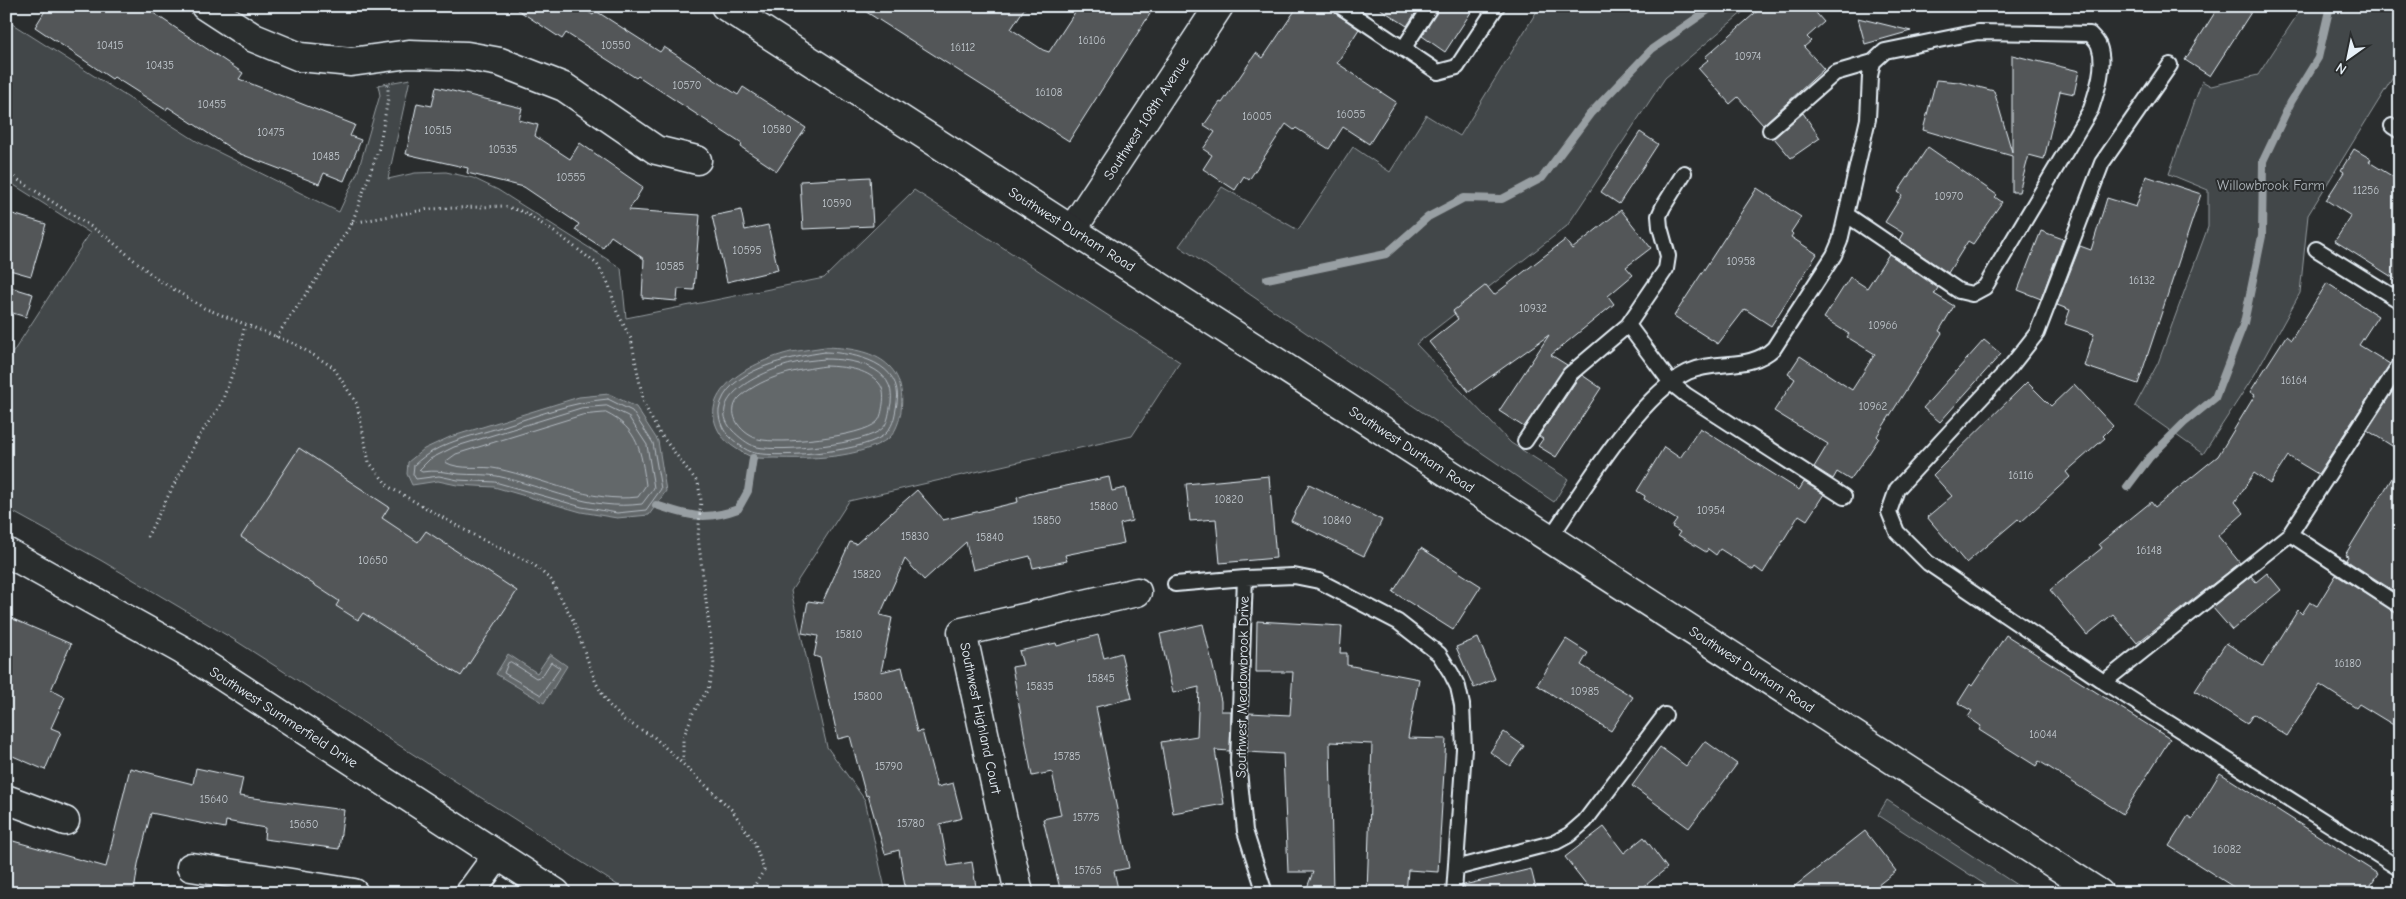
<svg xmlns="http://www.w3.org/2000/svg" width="2406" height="899" viewBox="0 0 2406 899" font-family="'Comic Neue',sans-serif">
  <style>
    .green { fill: #424648; stroke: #959ca0 }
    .water { fill: #63686b; stroke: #989fa3 }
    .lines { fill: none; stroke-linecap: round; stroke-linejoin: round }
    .shore { stroke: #b3bac0; stroke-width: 1 }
    .stream { stroke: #989fa3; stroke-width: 8 }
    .building { fill: #535759; stroke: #e8f1f8 }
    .service-casing { stroke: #e8f1f8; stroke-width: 18 }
    .minor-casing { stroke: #e8f1f8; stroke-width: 31 }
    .primary-casing { stroke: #e8f1f8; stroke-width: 31 }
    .path { stroke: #e8f1f8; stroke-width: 3; stroke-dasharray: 1 4; stroke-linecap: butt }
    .service { stroke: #2a2d2e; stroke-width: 14 }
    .minor { stroke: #2a2d2e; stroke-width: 28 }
    .primary { stroke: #2a2d2e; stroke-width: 28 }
    .labels { text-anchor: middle; stroke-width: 4; stroke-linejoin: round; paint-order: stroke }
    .number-label { font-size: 11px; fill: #c3cad0 }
    .street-label { font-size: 14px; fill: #e8f1f8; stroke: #2a2d2e }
    .park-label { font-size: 14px; fill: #aeb5ba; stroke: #2a2d2e }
  </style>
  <rect width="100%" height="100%" fill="#2a2d2e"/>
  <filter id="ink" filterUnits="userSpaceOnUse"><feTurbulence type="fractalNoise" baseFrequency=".02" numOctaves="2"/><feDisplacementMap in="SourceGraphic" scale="10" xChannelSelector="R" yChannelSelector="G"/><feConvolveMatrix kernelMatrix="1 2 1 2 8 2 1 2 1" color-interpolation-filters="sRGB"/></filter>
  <g filter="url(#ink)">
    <!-- green -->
    <path class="green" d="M1540,6H1750L1665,78L1567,226L1416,344L1511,443L1568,479L1554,502L1179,246L1222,187L1298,230L1353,147L1390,172L1426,115L1460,136Z
      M2303,6H2400V66L2308,215L2300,293L2255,374L2203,454L2135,406L2158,363L2208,227V190L2169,174L2202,81L2211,86L2258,75Z
      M6,20L198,142L339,212L358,171L380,95L378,85L410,79L388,179L415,173L446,172L473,178L498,190L621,268L626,318L824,278L914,190L1180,362L1132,436L849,501L791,591L827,747L865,800L886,893H630L233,639L102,561L6,508V363L90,233L6,180Z
      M1887,800L2029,893H1998L1878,815Z"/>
    <!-- water -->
    <path class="water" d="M825,347C867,348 908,359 901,411C900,419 896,432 889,438C859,459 809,459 774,458C768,458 758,459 752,457C742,453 727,444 721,435C692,391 756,360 791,352C802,350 814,349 825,347Z
      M609,394L636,407L658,441L666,491L649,515L617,518L581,512L494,487L457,485L438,481L412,485L407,474L408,462L424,449L450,437L579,397Z
      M508,654L537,673L550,654L567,666L544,703L496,674Z"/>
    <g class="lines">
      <!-- shore -->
      <path class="shore" d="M825,352C856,353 903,363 897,403C895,414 894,424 887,432C871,452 780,458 755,453C745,451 734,441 727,434C722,429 718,417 719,410C725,369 792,357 825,352Z
        M825,359C852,359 896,366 891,403C889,411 889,421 883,428C866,445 780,452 757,447C748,445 738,436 732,430C703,396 767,370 791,364C802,361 814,360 825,359Z
        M826,366C844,367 866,368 879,383C884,389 884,397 883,404C882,410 881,418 877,422C862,437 778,445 758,439C739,433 724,411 741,396C765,376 796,370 826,366Z
        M608,399L632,411L653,443L661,489L646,510L617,513L582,507L495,482L458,480L439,476L416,479L413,474L414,465C438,442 470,437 501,427C536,416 571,402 608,399Z
        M607,406L628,416L647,445L654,488L642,504C589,511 547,487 497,476C485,474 472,475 459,474C445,472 436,470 422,472L419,470L430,459L454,447L581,408Z
        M606,413C639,429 641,452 646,485L638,497C589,503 545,479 498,469C482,465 460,471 445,462L456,454L582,415Z
        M511,662L536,678L542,676L551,662L560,668L541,695L504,673L508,663Z"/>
      <!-- stream -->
      <path class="stream" d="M1267,279L1386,254L1428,217L1464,198L1502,199L1542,178L1590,114L1652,49L1714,6
        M2127,487L2149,458L2184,423L2215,398L2244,323L2262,236L2263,161L2291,102L2318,58L2330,6
        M656,505C688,516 706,521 738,509L748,491L753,458"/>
    </g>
    <!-- building -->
    <path class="building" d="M48,6H143L243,73L239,79L355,125L350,136L361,140L344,181L324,173L319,184L238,153L168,107L166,110L114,77L112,79L35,27Z
      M512,6H579L593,15L596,11L660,52L664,47L738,95L743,87L806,128L777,171L741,147L742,144L638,76L636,78L566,33L562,39Z
      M857,6H1026L1011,29L1043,50L1049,52L1079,6H1155L1069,141Z
      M1298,6H1331L1335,13L1359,29L1337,63L1396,102L1369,144L1343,127L1329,149L1296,128L1294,130L1286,124L1249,180L1244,176L1235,190L1203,169L1212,155L1203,149L1215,132L1204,125L1220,102L1222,103L1256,53L1263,58Z
      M1376,6H1420L1407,26Z
      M1440,6H1475L1445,52L1422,36Z
      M1763,6H1810L1824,22L1807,37L1811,41L1804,47L1824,69L1763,125L1738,97L1730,104L1698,68L1708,60L1705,57Z
      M2219,6H2255L2210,76L2185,60Z
      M1858,18L1911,31L1865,44Z
      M2012,55L2079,71L2074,94L2060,91L2044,159L2029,155L2019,192H2012V156L1923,130L1936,80L1959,82L1994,91L2012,152Z
      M436,87L522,108L519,120L538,125L535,136L570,159L580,143L643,187L629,210L700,215L694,290L678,289L677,301L642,298L644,259L611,236L603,248L575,230L579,224L524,187L467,173L468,168L406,154L417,103L432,106Z
      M1803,113L1820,138L1791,158L1774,138Z
      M1640,132L1658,144L1619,204L1601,192Z
      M1928,147L1997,195L1995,197L2002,202L1973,244L1968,241L1948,273L1899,240L1903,233L1885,222L1902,195L1898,192Z
      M2354,149L2371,159L2369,162L2400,181V282L2335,241L2351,216L2326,200L2344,172L2341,170Z
      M2146,176L2201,194L2138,384L2084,366L2094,334L2065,324L2070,310L2057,305L2080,246L2091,250L2107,198L2136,207Z
      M870,177L873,226L803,229L800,181Z
      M1757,188L1801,217L1791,232L1793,234L1791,237L1817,254L1771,326L1745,309L1718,344L1674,316Z
      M741,210L745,230L768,225L778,270L727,282L712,216Z
      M1621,210L1651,248L1626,267L1633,275L1608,296L1614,304L1551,355L1567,365L1524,427L1499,411L1549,335L1469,392L1429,342L1458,319L1453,311L1486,285L1494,295L1565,240L1572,249Z
      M6,212L46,224L31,276L6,269Z
      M2041,231L2063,239L2041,299L2018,290Z
      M1889,254L1938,288L1934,294L1954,306L1939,331L1942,333L1877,436L1879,438L1868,455L1850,480L1837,472L1833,479L1814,467L1828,444L1774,411L1795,379L1788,374L1800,356L1852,390L1875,354L1847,337L1849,334L1824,318L1850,277L1867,288Z
      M2327,283L2378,316L2359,345L2390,364L2318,474L2288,456L2270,484L2254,473L2235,502L2244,513L2218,536L2240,563L2137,643L2113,614L2087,635L2050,590L2102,548L2099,544L2151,502L2155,507L2218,456L2255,395L2250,392L2286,336L2291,340Z
      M10,287L33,294L26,317L6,311V298Z
      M1984,340L2001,354L1940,422L1923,408Z
      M1582,375L1601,388L1556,457L1538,446L1543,439L1539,436L1577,380Z
      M2400,380V451L2367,430Z
      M2027,382L2051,406L2074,384L2113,426L2103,436L2105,438L2066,472L2070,477L2021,522L2018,519L1966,563L1927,517L1952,496L1933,475Z
      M1700,428L1799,490L1804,482L1824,494L1807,520L1799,515L1763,573L1755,567L1753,570L1720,549L1716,555L1708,549L1706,552L1678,535L1680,532L1672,527L1677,520L1644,499L1645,496L1637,491L1664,447L1680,458Z
      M299,448L389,507L382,518L418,542L426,531L517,591L461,676L363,613L358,620L336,606L339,601L241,537Z
      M2400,465V595L2346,560L2348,556L2345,555Z
      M1269,476L1276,558L1220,563L1216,519L1190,521L1186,484Z
      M1109,477L1112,491L1125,488L1132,521L1120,524L1124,543L1065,555L1067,561L1033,568L1030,556L973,570L966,542L924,580L905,559L880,615L892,618L881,672L902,667L917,732L922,731L937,787L953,783L962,818L940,824L948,866L972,862L977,893H906L899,850L885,854L868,795L866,796L850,736L838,739L820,658L814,656L818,636L802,633L808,601L822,603L850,542L856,544L917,490L943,520L1018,502L1017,498L1028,494Z
      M1309,484L1382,520L1364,556L1291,521Z
      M1421,548L1481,586L1453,630L1393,592Z
      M2267,573L2281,590L2232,630L2212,607L2251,576L2256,582Z
      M2336,575L2400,615V729L2359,704L2356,708L2320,685L2287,736L2253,714L2247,724L2195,691L2226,643L2263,666L2298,610L2302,614L2310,602L2317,606Z
      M6,616L71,644L51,690L65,697L51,728L61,732L45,770L6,753Z
      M1257,621L1342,626L1340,653H1347V665L1419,679L1408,738L1446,739L1443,787L1438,872L1408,870L1406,893H1367L1372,744L1330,742L1333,893H1305L1313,872H1288L1283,754L1247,752L1249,713L1290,715L1293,672H1256Z
      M1203,624L1221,701V711H1231L1230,751L1215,750L1224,804L1173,813L1161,742L1197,736L1199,687L1173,693L1160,634Z
      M1098,635L1104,658L1121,653L1132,698L1096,707L1129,868L1114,871L1119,893H1061L1043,819L1061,815L1052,772L1032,776L1012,667L1023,665L1019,651L1056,643L1057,646Z
      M2006,635L2170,739L2123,814L2039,761L2036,766L1979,730L1981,726L1968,717L1972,711L1958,703L1970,684L1972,686Z
      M1478,638L1495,679L1474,688L1456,647Z
      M1566,639L1588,653L1581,665L1633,697L1611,731L1537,685Z
      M1504,732L1524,746L1510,766L1490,752Z
      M1705,741L1737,764L1689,828L1632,786L1660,747L1686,766Z
      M130,768L193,784L196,768L243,778L239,796L344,810L339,849L264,839L265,828L226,821L225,828L151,813L138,864L134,893H6V839L106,867Z
      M2220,773L2378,874L2366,893H2243L2169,846L2188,816L2192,819Z
      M1604,827L1624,853L1644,837L1667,868L1636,893H1593L1565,857Z
      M1865,831L1896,871L1868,893H1786Z
      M1531,869L1537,893H1465L1464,885Z"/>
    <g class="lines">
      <!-- service casing -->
      <g class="service-casing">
        <path id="service" d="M1340,6L1438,72L1457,67L1497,6
          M1403,49L1431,6
          M2170,65L2102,163L2037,333L2011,366L1897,489L1889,512L1897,532L1928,563L2104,682L2400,869
          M2392,126L2400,131
          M1770,130L1835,73L1873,62L1885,51L1978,32L2090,34C2093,37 2098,42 2099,46C2106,65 2097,91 2091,109L1985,287L1972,294L1959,291L1847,215
          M2316,249L2400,301
          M1628,325L1671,383L1686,395L1844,497
          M1525,441L1570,374L1628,325L1666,269L1668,256L1660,227L1659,216L1663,207L1684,173
          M2290,534L2400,364
          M1550,538C1582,492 1638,396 1688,372C1716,359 1750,371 1774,348L1834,255L1840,241L1868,119L1870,76L1873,62
          M1175,584L1245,578
          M2104,682L2290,534L2400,606
          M1456,868L1556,842L1569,835L1585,821L1665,715
          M1265,893L1245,831L1238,761L1245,578L1294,576L1319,581L1398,622L1439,654L1451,673L1458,687L1462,705L1464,749L1454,893"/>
      </g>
      <!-- minor casing -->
      <g class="minor-casing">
        <path id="minor" d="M205,6L254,38L300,57L351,62L409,54L467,56L500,62L564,87L656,150L697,160
          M1072,230L1219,6
          M6,552L182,650L556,893
          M6,799L65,821
          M191,867L354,893
          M470,893L497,856
          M1019,893L962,632L1137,592"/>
      </g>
      <!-- primary casing -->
      <g class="primary-casing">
        <path id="primary" d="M725,6L2099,893"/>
      </g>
      <!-- path -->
      <path class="path" d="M6,172L104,235L157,279L204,308L295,344L333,367L357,404L369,462L389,487L477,537L533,564L551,580L573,620L596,683L608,704L624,720L654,737L732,810L754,842L764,870L750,893
        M352,223L429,209L504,206L524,212L559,235L597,264L609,285L617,312L631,339L644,404L658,431L698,483L701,500L698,537L714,665L708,689L693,713L683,738V761
        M276,337L320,274L352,223L379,148L388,99V84
        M147,537L198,438L221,404L236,364L245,325"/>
      <!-- service -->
      <use href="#service" class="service"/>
      <!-- minor -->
      <use href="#minor" class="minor"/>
      <!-- primary -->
      <use href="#primary" class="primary"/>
    </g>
  </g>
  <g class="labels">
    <!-- number labels -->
    <g class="number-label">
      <text x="1092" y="44">16106</text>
      <text x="110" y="49">10415</text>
      <text x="616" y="49">10550</text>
      <text x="963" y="51">16112</text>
      <text x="1748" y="60">10974</text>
      <text x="160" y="69">10435</text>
      <text x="687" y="89">10570</text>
      <text x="1049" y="96">16108</text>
      <text x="212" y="108">10455</text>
      <text x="1351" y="118">16055</text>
      <text x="1257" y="120">16005</text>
      <text x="777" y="133">10580</text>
      <text x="438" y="134">10515</text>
      <text x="271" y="136">10475</text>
      <text x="503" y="153">10535</text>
      <text x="326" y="160">10485</text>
      <text x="571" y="181">10555</text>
      <text x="2366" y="194">11256</text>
      <text x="1949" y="200">10970</text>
      <text x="837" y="207">10590</text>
      <text x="747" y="254">10595</text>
      <text x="1741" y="265">10958</text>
      <text x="670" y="270">10585</text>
      <text x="2142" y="284">16132</text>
      <text x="1533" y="312">10932</text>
      <text x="1883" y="329">10966</text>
      <text x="2294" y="384">16164</text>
      <text x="1873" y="410">10962</text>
      <text x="2021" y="479">16116</text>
      <text x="1229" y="503">10820</text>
      <text x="1104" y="510">15860</text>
      <text x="1711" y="514">10954</text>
      <text x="1047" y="524">15850</text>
      <text x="1337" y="524">10840</text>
      <text x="915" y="540">15830</text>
      <text x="990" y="541">15840</text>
      <text x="2149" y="554">16148</text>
      <text x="373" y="564">10650</text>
      <text x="867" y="578">15820</text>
      <text x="849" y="638">15810</text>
      <text x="2348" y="667">16180</text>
      <text x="1101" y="682">15845</text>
      <text x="1040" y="690">15835</text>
      <text x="1585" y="695">10985</text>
      <text x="868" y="700">15800</text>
      <text x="2043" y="738">16044</text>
      <text x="1067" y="760">15785</text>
      <text x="889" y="770">15790</text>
      <text x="214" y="803">15640</text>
      <text x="1086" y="821">15775</text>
      <text x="911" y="827">15780</text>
      <text x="304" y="828">15650</text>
      <text x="2227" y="853">16082</text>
      <text x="1088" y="874">15765</text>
    </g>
    <!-- street labels -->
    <g class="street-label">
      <text transform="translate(1146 118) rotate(-57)" y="5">Southwest 108th Avenue</text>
      <text transform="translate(1072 229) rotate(32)" y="5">Southwest Durham Road</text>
      <text transform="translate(1412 449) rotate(33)" y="5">Southwest Durham Road</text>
      <text transform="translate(1752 669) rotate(33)" y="5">Southwest Durham Road</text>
      <text transform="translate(1242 687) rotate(-89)" y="5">Southwest Meadowbrook Drive</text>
      <text transform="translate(284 717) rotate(33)" y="5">Southwest Summerfield Drive</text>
      <text transform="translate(981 718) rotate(78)" y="5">Southwest Highland Court</text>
    </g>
    <!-- park labels -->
    <g class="park-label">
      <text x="2271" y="190">Willowbrook Farm</text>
    </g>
  </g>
  <!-- margin -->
  <rect width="2406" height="899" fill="none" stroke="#2a2d2e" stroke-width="25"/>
  <rect x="12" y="12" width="2381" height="874" fill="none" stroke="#e8f1f8" stroke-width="2" filter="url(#ink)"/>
  <!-- north arrow -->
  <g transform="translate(2348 58) rotate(213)" stroke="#2a2d2e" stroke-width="4" paint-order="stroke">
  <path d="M0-4L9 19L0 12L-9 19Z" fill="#e8f1f8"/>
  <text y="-8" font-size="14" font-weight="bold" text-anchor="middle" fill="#e8f1f8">N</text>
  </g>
</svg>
